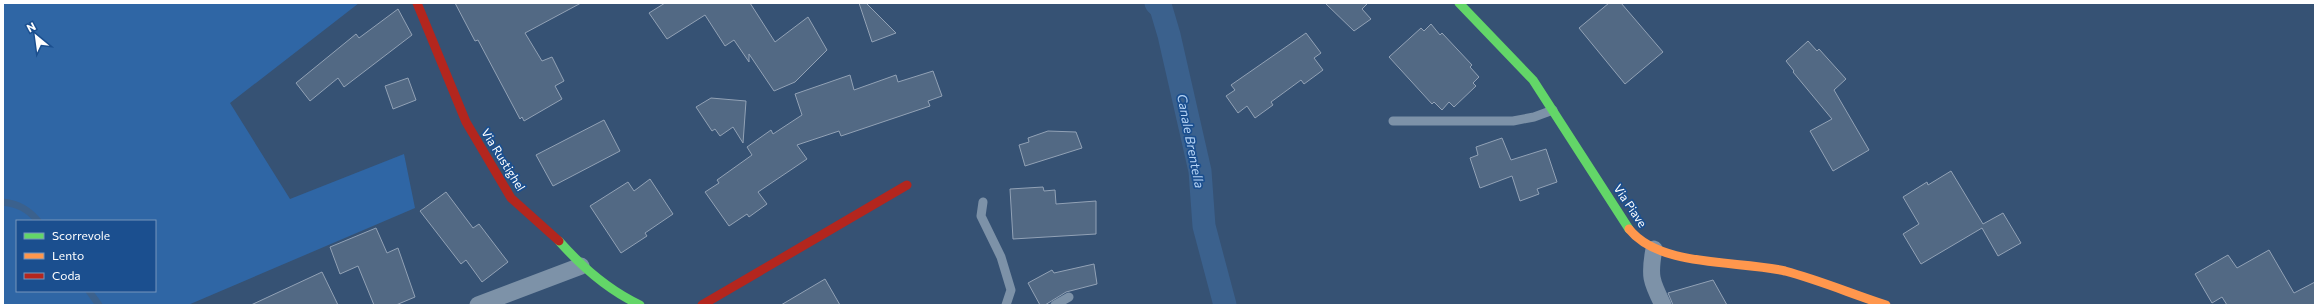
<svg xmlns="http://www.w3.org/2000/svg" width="2318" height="308" viewBox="0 0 2318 308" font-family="Commissioner,sans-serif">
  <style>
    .green { fill: #2f66a5; fill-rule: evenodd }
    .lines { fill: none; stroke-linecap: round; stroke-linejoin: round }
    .stream { stroke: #3b618d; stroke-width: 7 }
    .canal { stroke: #3b618d; stroke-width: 23 }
    .building { fill: #526984; stroke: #92a2b6 }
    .lane { stroke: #7d92a8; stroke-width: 9 }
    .street { stroke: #7d92a8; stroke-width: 17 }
    .fast { stroke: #63d668; stroke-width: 9 }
    .slow { stroke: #ff974d; stroke-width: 9 }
    .jam { stroke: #b3261e; stroke-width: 9 }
    .labels { text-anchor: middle; stroke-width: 3.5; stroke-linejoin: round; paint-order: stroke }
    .street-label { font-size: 12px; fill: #fff; stroke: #1b4f8f }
    .water-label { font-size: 13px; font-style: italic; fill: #b5d3f5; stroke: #1b4f8f }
  </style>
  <rect width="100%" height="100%" fill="#365274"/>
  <!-- green -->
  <path class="green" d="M3,3H359L230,103L290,199L404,154L415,208L188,305H3ZM17,221H155V291H17Z"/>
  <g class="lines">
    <!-- stream -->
    <path class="stream" d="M3,202C18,204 28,209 38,221
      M89,291L99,305"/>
    <!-- canal -->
    <path class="canal" d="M1156,3L1161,8L1169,35L1200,171L1204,226L1225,305"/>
  </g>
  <!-- building -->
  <path class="building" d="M455,3H581L525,33L542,61L552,57L564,81L555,86L562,99L524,121L522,117L520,119L478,40L475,41Z
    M665,3H750L775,42L808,17L827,50L795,82L774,91L749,54V62L734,40L725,46L705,15L667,39L649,13Z
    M859,3H866L896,33L872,42Z
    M1325,3H1368L1362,9L1371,19L1354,31Z
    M1609,3H1621L1663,52L1625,84L1579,28Z
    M398,9L412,35L344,87L338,78L310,101L296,83L356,34L359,38Z
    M1431,24L1440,35L1442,33L1472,65L1470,67L1479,77L1473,83L1476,86L1454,107L1449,102L1442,110L1434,102L1432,104L1389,57L1421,28L1424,31Z
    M1306,33L1321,53L1314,58L1323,70L1304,84L1301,80L1271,102L1273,105L1255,118L1247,106L1238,113L1226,96L1235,90L1231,85Z
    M1808,41L1817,51L1819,49L1846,79L1834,90L1869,150L1833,171L1810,131L1832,119L1793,72L1794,71L1786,61Z
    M933,71L942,96L928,101L930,106L841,136L839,131L797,145L807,159L758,192L767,204L749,217L747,214L729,226L705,192L719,183L717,180L752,155L747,147L771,130L773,134L802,115L795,94L850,75L854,90L896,75L898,82Z
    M408,78L416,100L393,109L385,86Z
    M711,98L746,101L743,143L733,127L720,136L715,129L712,131L696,107Z
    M604,120L620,151L553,186L536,155Z
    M1048,131L1076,132L1082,148L1025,166L1019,145L1029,142L1028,138Z
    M1502,138L1511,160L1546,149L1557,182L1537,189L1539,194L1520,201L1512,176L1480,188L1470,158L1478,155L1476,147Z
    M1951,171L1983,224L2003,213L2021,243L1998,256L1982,228L1921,264L1903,234L1919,224L1903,197L1927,182L1928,185Z
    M650,179L673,214L645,233L647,236L621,253L590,206L628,182L634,191Z
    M1043,187L1044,191L1055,190L1056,204L1096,201V234L1013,239L1010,189Z
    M446,192L473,228L479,224L508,262L482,282L466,260L461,264L420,211Z
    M376,228L387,253L398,248L415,297L396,305H374L358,266L340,274L330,247Z
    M2269,250L2294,293L2315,282V305H2227L2222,297L2212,303L2195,274L2228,255L2237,268Z
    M1094,264L1097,284L1066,292L1045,305H1040L1028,283L1052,270L1054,273Z
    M322,272L338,305H251Z
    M825,279L840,305H781Z
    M1713,280L1727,305H1673L1668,293Z"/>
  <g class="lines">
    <!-- lane -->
    <path class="lane" d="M1393,121H1513L1534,117L1553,110
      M983,202L981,216L1001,257L1011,290L1006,305
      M1055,305L1069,297"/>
    <!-- street -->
    <path class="street" d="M1654,249C1649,276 1651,281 1663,305
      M478,305L581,266"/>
    <!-- fast -->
    <path class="fast" d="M1459,3L1533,80L1629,229
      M559,241C582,267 608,290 640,305"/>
    <!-- slow -->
    <path class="slow" d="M1629,229C1660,268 1739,260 1785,271C1819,280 1852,294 1886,305"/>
    <!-- jam -->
    <path class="jam" d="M417,3L466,122L511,198L559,241
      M702,305L907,185"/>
  </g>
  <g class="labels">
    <!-- street labels -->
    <g class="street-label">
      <text transform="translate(503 160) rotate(58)" y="4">Via Rustighel</text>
      <text transform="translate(1630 206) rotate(56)" y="4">Via Piave</text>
    </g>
    <!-- water labels -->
    <g class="water-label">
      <text transform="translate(1191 141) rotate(79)" y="5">Canale Brentella</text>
    </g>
  </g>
  <!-- border -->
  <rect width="2318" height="308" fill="none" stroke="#ffffff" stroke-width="8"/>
  <!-- legend -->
  <rect x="16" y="220" width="140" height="72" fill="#1b4f8f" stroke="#7695bc"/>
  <rect x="24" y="233" width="20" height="6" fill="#63d668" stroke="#7695bc"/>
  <text x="52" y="240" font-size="12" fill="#ffffff">Scorrevole</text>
  <rect x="24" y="253" width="20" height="6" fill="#ff974d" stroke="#7695bc"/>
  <text x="52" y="260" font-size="12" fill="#ffffff">Lento</text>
  <rect x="24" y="273" width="20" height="6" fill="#b3261e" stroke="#7695bc"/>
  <text x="52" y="280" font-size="12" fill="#ffffff">Coda</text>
  <!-- north arrow -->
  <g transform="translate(36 36) rotate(331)" stroke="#1b4f8f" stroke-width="3" paint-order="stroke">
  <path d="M0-3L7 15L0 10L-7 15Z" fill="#ffffff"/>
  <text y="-6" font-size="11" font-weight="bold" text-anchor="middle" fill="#ffffff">N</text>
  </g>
</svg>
